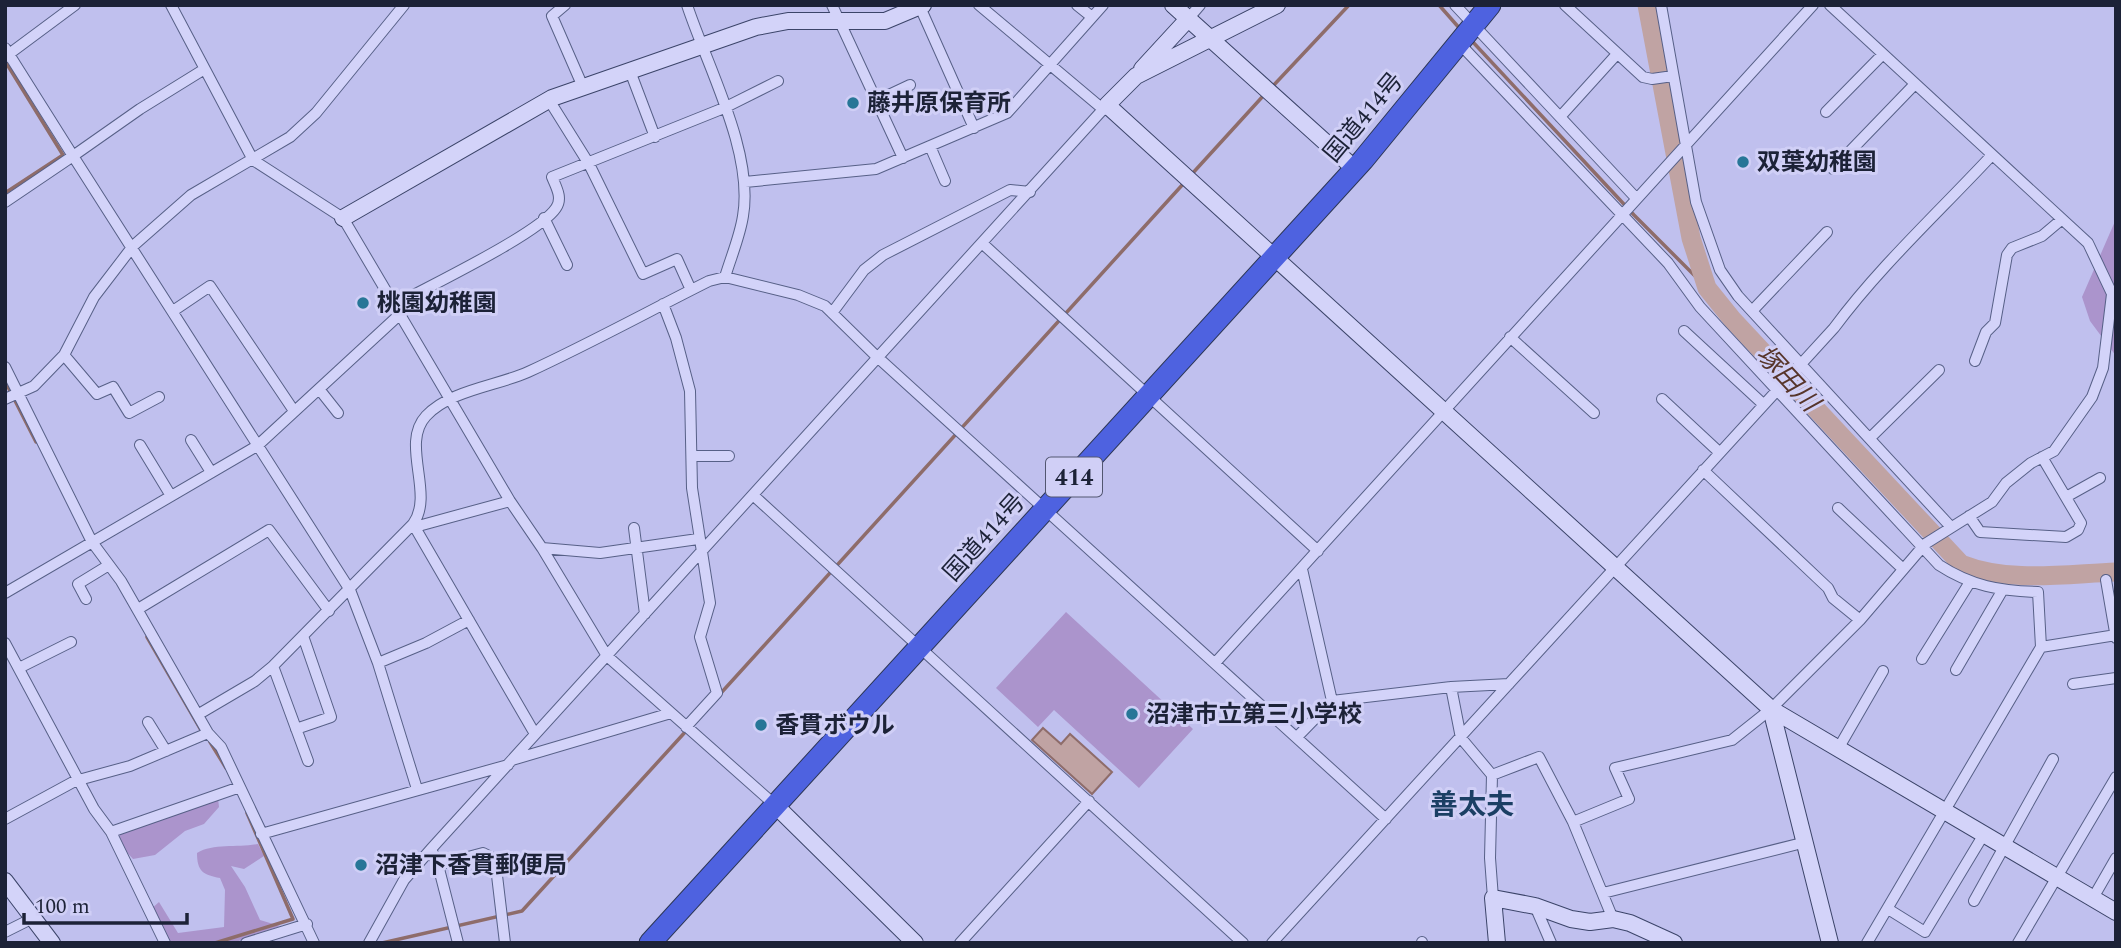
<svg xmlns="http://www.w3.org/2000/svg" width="2121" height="948" viewBox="0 0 2121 948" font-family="Spectral,'Noto Sans JP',serif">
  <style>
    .green { fill: #ab94cc }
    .water { fill: #c0a3a3; stroke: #8e6c6a; stroke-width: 2 }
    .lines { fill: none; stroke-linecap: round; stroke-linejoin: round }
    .stream { stroke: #8e6c6a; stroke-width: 3.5 }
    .river { stroke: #c0a3a3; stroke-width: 19 }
    .street-casing { stroke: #576087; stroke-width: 12 }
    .secondary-casing { stroke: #3b4469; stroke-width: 18 }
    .highway-casing { stroke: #2c3655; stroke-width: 23 }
    .street { stroke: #d3d3f9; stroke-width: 10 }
    .secondary { stroke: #d3d3f9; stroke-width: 16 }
    .highway { stroke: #4e62e0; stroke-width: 21 }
    .poi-dot { fill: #277697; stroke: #d0cff6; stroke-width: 2.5 }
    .labels { text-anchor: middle; stroke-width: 6; stroke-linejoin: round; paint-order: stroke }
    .shield { fill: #d0cff6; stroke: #525670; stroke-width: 2 }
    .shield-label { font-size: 23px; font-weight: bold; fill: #1c2237 }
    .poi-label { font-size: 24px; font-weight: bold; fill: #1c2237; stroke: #d0cff6; text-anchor: start }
    .street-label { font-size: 24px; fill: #1c2237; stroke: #d0cff6 }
    .water-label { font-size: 26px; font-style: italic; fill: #57352b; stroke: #d0cff6 }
    .quarter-label { font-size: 28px; font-weight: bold; fill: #1b3f64; stroke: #d0cff6 }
  </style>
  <rect width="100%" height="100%" fill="#c0c0ee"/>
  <!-- green -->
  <path class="green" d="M2116,219V356L2090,321L2082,297Z
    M1066,612L1193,729L1139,788L1054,710L1038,727L996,688Z
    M218,798L219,807L204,824L185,831L155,855L133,859L123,848L119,834Z
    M258,844L264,856L244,869L231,866L245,887L260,920L280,926L233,943H168L149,911L159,902L178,933L224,927L225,890L220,878C203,875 197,871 197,853C214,843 238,848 258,844Z"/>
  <!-- water -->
  <path class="water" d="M1043,728L1061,744L1070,734L1112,772L1092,794L1032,740Z"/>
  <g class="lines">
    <!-- stream -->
    <path class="stream" d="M1439,5L1461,30
      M1471,40L1634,215L1707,288
      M5,61L63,155L5,193
      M1272,87L1349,5
      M1191,175L1264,95
      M5,381L36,442
      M147,637L201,730
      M721,693L1184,183
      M210,742L226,768
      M215,943L293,919L247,813
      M382,943L522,911L687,730"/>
    <!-- river -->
    <path class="river" d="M1647,5L1691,238L1707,288L1732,319L1961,564C2009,583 2064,574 2116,572"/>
    <!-- street casing -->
    <g class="street-casing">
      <path id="street" d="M171,5L253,160L343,218L510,501L542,548L607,656L775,805
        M565,5L552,16L583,87
        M687,5C707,66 754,152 743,216C740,236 731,257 725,277
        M832,5L903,158
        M979,5L1104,110
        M1077,5L1092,17
        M1455,5L1636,198
        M1565,5L1643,77L1652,79L1673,76
        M1661,5L1696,202L1720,270L1738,296L1951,527
        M1830,5L2088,243L2115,300
        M920,7L974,128
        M1188,19L1200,5
        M1458,42L1668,263L1700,307L1939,565C1971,586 2000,591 2038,592L2041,647
        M5,48L73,156L5,202
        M5,57L75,5
        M203,70L140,109L73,156L350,590L378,663L417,789
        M630,71L655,137
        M549,100L589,164L643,274L677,259L691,290
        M876,101L910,85
        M1826,112L1883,54
        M1560,117L1617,54
        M930,146L945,181
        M1833,169L1915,84
        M745,182L876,169L1007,113L1103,5
        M544,218L567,265
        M983,244L1318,551
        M663,304L676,338L690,391L692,488L710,603L700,637L717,693L686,727
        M393,306C425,288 539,234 556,208C563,198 556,187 552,177L724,108L778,81
        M173,311L210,286L294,411
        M1752,311L1827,232
        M832,313L864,270L883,255L1010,190L1030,192
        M1684,331L1763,404
        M1510,337L1594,413
        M64,355L97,394L113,387L129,413L159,397
        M1975,361L1986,332L1995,323L2007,255L2012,248L2042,236L2061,220
        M5,367L92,542L121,581L208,733L221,747L314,943
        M319,389L338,413
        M5,399L34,386L64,355L94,297L133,246L191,195L290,137L316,113L404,5
        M1662,399L1719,452
        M1870,438L1939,370
        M191,440L211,472
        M140,445L171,496
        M693,456H729
        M1703,470L1828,588L1833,598L1860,620
        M753,495L1243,943
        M2066,497L2100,478
        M1838,508L1903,569
        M1969,516L1980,532L2066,537L2078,530L2081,523L2042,457
        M413,524L535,734
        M413,524L422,525L510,501
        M634,528L645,614
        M542,548L600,553L698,539
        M1302,569L1332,701
        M2106,580L2116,638
        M5,593L257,446L398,316
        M86,599L78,584L109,565
        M138,609L269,530L329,611
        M5,643L94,809L111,832L165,943
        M1922,659L1970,582
        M1216,662L1813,5
        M378,663L426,643L469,620
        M273,666L308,761
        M19,668L71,642
        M1956,670L2002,591
        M2073,684L2116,678
        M1451,687L1461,738L1492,775L1490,858L1493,898
        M199,714L255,681L273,666L413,524C435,494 400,444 426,416C450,390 497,386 528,372C589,344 649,311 709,281L725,277L798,295L825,306L874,354L1386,819
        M148,722L166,751
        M296,729L331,717L303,636
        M1297,737L1332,701L1451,687L1509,684
        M1838,749L1883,671
        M512,760L671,713
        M1492,775L1539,757L1573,822L1613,919
        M5,819L75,781L130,766L208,733
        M1573,822L1629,799L1615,768L1732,740L1771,709L1860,620L1925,544L1992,502L2006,483L2031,463L2054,451L2092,397L2103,368L2112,294
        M111,832L240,787
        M261,834L508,765
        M431,849L438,865L483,853L493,858L496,867L505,943
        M438,865L458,943
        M1603,893L1806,842
        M2093,898L2116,858
        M1974,901L2053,759
        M1535,906L1551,943
        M1888,909L1925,932L1984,834
        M5,932L33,918
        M1422,942V943
        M246,943L307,924
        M369,943L404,880L431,849L1107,105
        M960,943L1089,801
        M1272,943L1834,328C1880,266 1939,212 1992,155
        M1867,943L2041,647L2116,635
        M2018,943L2116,777"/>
    </g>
    <!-- secondary casing -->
    <g class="secondary-casing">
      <path id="secondary" d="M1173,5L1355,169
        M1277,5L1136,76L1107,105L1771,709L2116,912
        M1142,69L1188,19
        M343,218L552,98L756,27L788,21H885L923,5
        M1771,709L1830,943
        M775,805L915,943
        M5,881L52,943
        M1497,943L1493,898L1535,906L1571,919L1590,922L1613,919L1630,923L1674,943"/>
    </g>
    <!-- highway casing -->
    <g class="highway-casing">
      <path id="highway" d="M650,943L1363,160L1490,5"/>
    </g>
    <!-- street -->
    <use href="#street" class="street"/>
    <!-- secondary -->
    <use href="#secondary" class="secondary"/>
    <!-- highway -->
    <use href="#highway" class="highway"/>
  </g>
  <!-- markers -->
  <g class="poi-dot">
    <circle cx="853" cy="103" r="7"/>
    <circle cx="1743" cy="162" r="7"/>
    <circle cx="363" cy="303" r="7"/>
    <circle cx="1132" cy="714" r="7"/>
    <circle cx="761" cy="725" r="7"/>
    <circle cx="361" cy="865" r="7"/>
  </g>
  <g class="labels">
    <!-- shield labels -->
    <rect class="shield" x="1046" y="457.5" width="56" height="39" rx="5"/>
    <g class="shield-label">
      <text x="1074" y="485">414</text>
    </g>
    <!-- poi labels -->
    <g class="poi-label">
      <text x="867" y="111">藤井原保育所</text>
      <text x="1757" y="170">双葉幼稚園</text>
      <text x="377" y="311">桃園幼稚園</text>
      <text x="1146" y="722">沼津市立第三小学校</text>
      <text x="775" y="733">香貫ボウル</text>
      <text x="375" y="873">沼津下香貫郵便局</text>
    </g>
    <!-- street labels -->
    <g class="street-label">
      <text transform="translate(1363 117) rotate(-50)" y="8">国道414号</text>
      <text transform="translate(984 537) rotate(-48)" y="8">国道414号</text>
    </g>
    <!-- water labels -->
    <g class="water-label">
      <text transform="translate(1788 378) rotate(47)" y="9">塚田川</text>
    </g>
    <!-- quarter labels -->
    <g class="quarter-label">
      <text x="1472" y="814">善太夫</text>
    </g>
  </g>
  <!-- border -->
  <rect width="2121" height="948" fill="none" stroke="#1c2237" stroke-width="14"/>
  <!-- scale -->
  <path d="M24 913v10h163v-10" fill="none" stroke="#1c2237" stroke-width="3.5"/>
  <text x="35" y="913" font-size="21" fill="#1c2237" stroke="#d0cff6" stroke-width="5" paint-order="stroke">100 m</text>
</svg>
